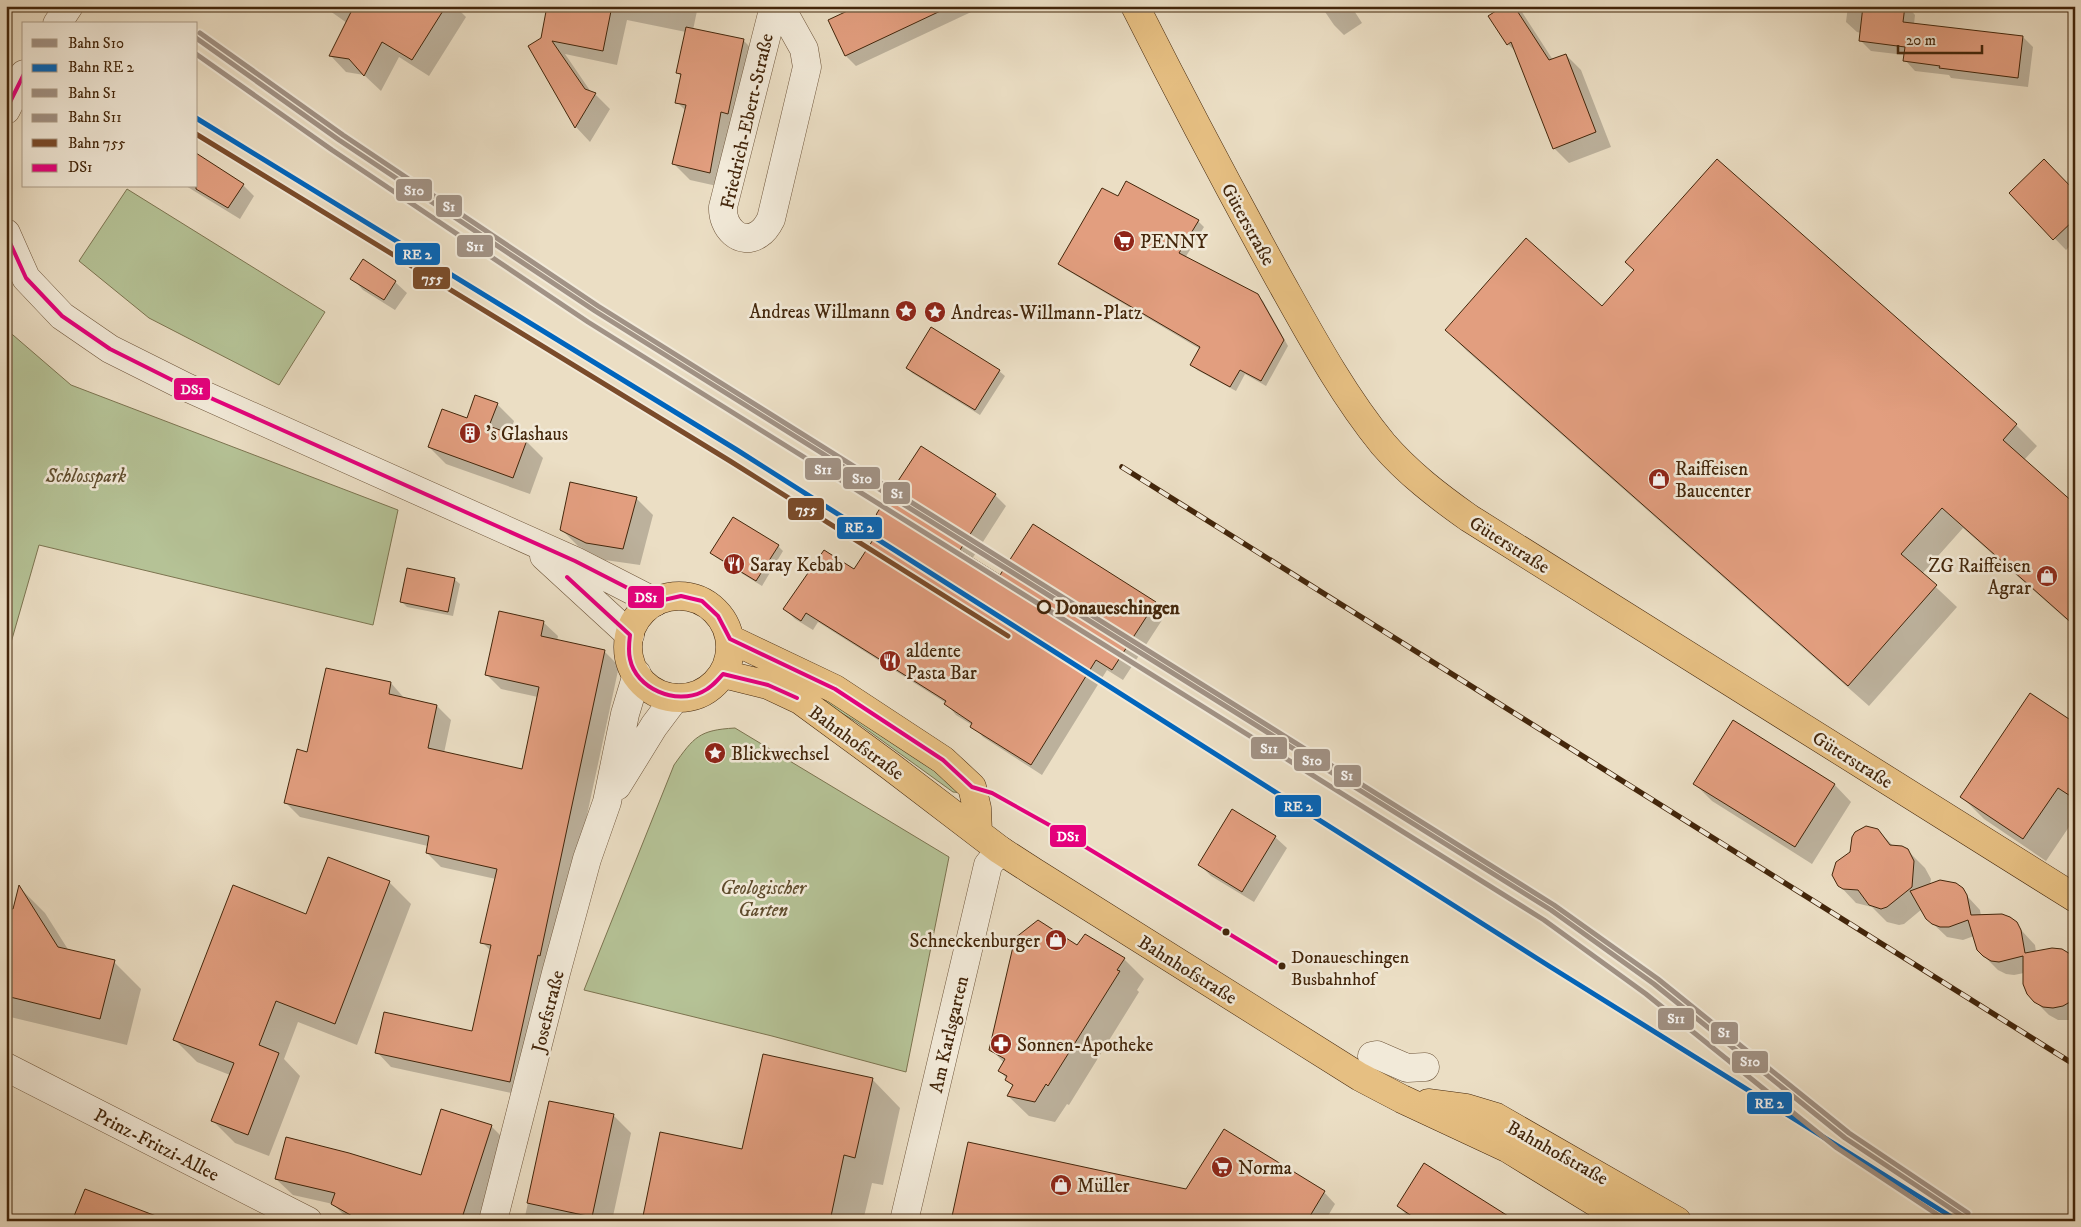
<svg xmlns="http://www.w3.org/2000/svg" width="2081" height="1227" viewBox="0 0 2081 1227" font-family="'IM FELL DW Pica',serif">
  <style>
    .green { fill: #b5c296; stroke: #7c7450 }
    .shadow { fill: #0003 }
    .building { fill: #e29e7f; stroke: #43260b }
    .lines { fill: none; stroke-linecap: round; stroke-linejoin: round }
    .minor-casing { stroke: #6d5439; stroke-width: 29 }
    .major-casing { stroke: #43260b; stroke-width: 29 }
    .minor { stroke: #f2ead9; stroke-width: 28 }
    .major { stroke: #e6bf82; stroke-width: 28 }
    .rail-casing { stroke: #43260b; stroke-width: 5.5 }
    .rail { stroke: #f2ead9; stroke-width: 4; stroke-dasharray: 11; stroke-linecap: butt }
    .bus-1-casing { stroke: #f2ead9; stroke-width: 8 }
    .bus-1 { stroke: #e5007d; stroke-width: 4 }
    .rail-1-casing { stroke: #f2ead9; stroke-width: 9 }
    .rail-2-casing { stroke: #f2ead9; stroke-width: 9 }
    .rail-3-casing { stroke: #f2ead9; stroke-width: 9 }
    .rail-4-casing { stroke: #f2ead9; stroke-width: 9 }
    .rail-5-casing { stroke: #f2ead9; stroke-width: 9 }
    .rail-1 { stroke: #a19285; stroke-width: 5 }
    .rail-2 { stroke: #0065bd; stroke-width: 5 }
    .rail-3 { stroke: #a19285; stroke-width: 5 }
    .rail-4 { stroke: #a19285; stroke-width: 5 }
    .rail-5 { stroke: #7a4b2a; stroke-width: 5 }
    .stop-dot { fill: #f2ead9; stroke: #43260b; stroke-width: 2.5 }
    .bus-dot { fill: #43260b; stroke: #f2ead9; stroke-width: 2 }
    .labels { text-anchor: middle; stroke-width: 5; stroke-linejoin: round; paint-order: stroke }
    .bus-label { font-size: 18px; fill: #43260b; stroke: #f2ead9; text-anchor: start }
    .street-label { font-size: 19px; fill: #43260b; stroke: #f2ead9 }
    .poi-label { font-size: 19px; fill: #43260b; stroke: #f2ead9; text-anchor: start }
    .park-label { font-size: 19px; font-style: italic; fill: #604d2e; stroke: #f2ead9 }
    .stop-label { font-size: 19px; font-weight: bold; fill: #43260b; stroke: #f2ead9; text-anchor: start }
    .line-badge { stroke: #f2ead9; stroke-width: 2 }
    .badge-label { font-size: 14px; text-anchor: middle; font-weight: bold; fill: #fff }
  </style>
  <rect width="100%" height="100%" fill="#ebdec4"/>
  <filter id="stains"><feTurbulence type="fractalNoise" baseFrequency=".004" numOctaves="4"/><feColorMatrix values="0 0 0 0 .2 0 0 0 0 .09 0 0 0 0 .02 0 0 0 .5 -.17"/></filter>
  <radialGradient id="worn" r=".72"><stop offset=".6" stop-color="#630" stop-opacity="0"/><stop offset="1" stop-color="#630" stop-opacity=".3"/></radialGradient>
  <!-- green -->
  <path class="green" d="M127,189L325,312L279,385L149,318L79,261Z
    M6,329L71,385L398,510L373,625L39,545L6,660Z
    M783,673L861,714L964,793L953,792L855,721L819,700Z
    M735,728L949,857L906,1072L772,1036L584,990L674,765C694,737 699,730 735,728Z"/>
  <!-- shadow -->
  <path class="shadow" d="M323,6H455L466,17L429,76L399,57L381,91L364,75L346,72L330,55L347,23Z
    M549,6H698L693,30L743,40L759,56L726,188L690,180L674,164L686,111L677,102L682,77L678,73L686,32L627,20L617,65L565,54L591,92L595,94L610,109L590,142L576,127L530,46L542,39Z
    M862,6H984L856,66L846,56Z
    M1321,6H1351L1362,23L1344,35L1334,25Z
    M1476,6H1485L1480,10Z
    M1499,6H1518L1553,60L1566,55L1581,70L1611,147L1569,163L1554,148L1517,53L1508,44Z
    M1848,6H1907L1915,15L1914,24L2023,37L2033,47L2028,87L1951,78L1949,75L1915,71L1905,60V55L1871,51L1860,40L1861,33L1857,32L1846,22Z
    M1717,161L2016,425L2037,446L2024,460L2075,506V627L1963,528L1922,574L1957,607L1869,706L1467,351L1446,330L1603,308L1635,270Z
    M1127,182L1198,221L1204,227L1185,258L1257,295L1263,301L1288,346L1266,386L1245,374L1236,391L1197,370L1192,364L1200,349L1065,269L1060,264L1118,197Z
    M243,185L254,196L240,219L186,186Z
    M2011,193H2075V241L2066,250Z
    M352,278L395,282L407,293L395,310L363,290Z
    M907,367L999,371L1005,376L980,415L912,373Z
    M497,404L514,421L509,435L526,441L543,458L530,494L446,464L429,447L467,420Z
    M995,495L1006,506L972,559L1000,577L1155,603L1166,614L1123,680L1107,670L1042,775L983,737L972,725L956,715L946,703L818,622L813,630L795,619L785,609L855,571L882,528L875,521Z
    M636,498L653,515L640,565L605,560L578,546L561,529Z
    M778,546L783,551L762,586L717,558L712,553Z
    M454,579L460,584L453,616L407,607L401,601Z
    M543,622L558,636L557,641L604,651L619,666L554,969L525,1096L391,1067L377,1052L473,1033L491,951L482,942L496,879L441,867L427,853L428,846L300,817L285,802L308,753L391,683L405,699L437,706L451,720L444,753L523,770L538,697L501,689L486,674Z
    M2075,724V818L2046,861L1984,819L1962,797Z
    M1695,784H1834L1851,802L1812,864L1712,801Z
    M1878,830L1894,847L1907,850L1925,868L1931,879L1930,885L1956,884L1980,910L1981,916L2010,918L2035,945L2036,952L2075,960V1020H2058L2049,1015L2035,1001L2024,973L2014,975L2006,974L1998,970L1984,956L1974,936L1963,940L1947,937L1927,918L1922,909L1904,924L1899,925L1887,922L1872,907L1856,903L1839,885Z
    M1275,837L1287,848L1254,902L1211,876L1200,865Z
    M389,882L411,904L357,1045L298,1022L284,1059L300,1076L269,1156L235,1143L213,1121L230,1075L197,1062L175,1040L307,915Z
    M19,887L45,913L69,951L114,962L141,989L127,1045L6,1016V909L14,911Z
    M1078,947L1124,959L1144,979L1137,990L1139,992L1069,1105L1067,1104L1055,1122L1029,1116L1008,1096L1014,1087L999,1070L1004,1063L991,1049Z
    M872,1079L900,1108L883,1185L872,1183L863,1221H643L743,1150Z
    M550,1102L614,1116L631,1133L612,1221H524Z
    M491,1126L507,1142L482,1221H350L333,1204L293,1195L276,1179L421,1177Z
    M1187,1190L1324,1192L1335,1204L1325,1221H952Z
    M1398,1206L1513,1221H1413Z"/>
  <!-- building -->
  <path class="building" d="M354,6H446L412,60L382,42L364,76L349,59L329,56Z
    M547,6H612L603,51L552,41L585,89L596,93L575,128L528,46L541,38Z
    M858,6H951L845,56L828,20Z
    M1497,6H1514L1549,60L1566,54L1596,132L1553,149L1511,42L1507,45L1488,16L1499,9Z
    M1863,6H1905L1903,22L2023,36L2018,78L1939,68L1940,66L1903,61L1905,47L1859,41Z
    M686,27L744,39L728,114L721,112L710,173L672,164L686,105L675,103L681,74L676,73Z
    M196,153L244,184L228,208L196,189Z
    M1717,159L2017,424L2003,440L2075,504V626L1942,508L1901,554L1937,585L1848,686L1445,330L1526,238L1602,306L1634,270L1625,262Z
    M2044,159L2075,191V219L2053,240L2009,193Z
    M1126,181L1199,220L1179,253L1258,294L1284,340L1261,381L1240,370L1230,387L1190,365L1200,347L1058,264L1102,188L1118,196Z
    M363,259L396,281L384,300L350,279Z
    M931,327L1000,370L975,410L906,368Z
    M475,395L498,403L489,426L527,440L513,478L428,447L442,409L467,418Z
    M921,446L996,494L960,550L1000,575L1033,524L1156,602L1112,670L1096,660L1031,765L970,727L972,723L944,704L946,701L806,613L801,621L783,609L824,550L854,569L882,526L874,521L877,513Z
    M570,482L637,497L623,549L586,543L560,530Z
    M733,517L779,545L756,581L710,553Z
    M407,568L455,578L448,612L400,602Z
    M499,611L544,621L541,636L605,650L540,956L538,955L510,1082L375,1053L384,1012L472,1031L491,945L480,943L497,869L426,853L429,836L284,803L297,749L307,752L326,668L391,682L389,694L437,705L428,748L522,769L539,687L485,675Z
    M2030,693L2075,723V799L2058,788L2023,839L1960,797Z
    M1733,720L1835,784L1795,847L1693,784Z
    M1232,809L1276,836L1242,892L1198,865Z
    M1866,826L1878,829L1890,845L1902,846L1908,849L1914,861L1912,887L1887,907L1881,909L1869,905L1858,890L1843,889L1838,886L1832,875L1836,862L1850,852L1852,837L1855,832Z
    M328,857L390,881L335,1024L276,1001L259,1045L279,1053L248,1135L211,1121L234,1063L173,1040L233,885L306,914Z
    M1940,880L1956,883L1963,888L1967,895L1971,915L2002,914L2010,917L2017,922L2021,930L2025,953L2052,948L2062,949L2075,957V999L2063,1006L2053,1008L2043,1007L2034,1002L2027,994L2023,984V956L1999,962L1991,961L1983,956L1977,950L1968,920L1949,927H1940L1932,924L1926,919L1910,891Z
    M19,885L58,947L115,960L100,1019L6,996V908L13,909Z
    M1038,920L1077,945L1085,934L1125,958L1117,970L1120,971L1048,1086L1046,1084L1035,1102L1007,1096L1013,1085L1005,1080L1007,1076L998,1071L1005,1059L989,1050L1015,938Z
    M763,1054L873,1078L855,1158L844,1155L830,1221H642L660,1132L742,1149Z
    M549,1101L614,1114L592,1217L527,1203Z
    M441,1109L492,1125L461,1221H361L331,1204L335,1193L275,1179L286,1137L349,1153L421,1175Z
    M1224,1129L1325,1191L1307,1221H951L968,1142L1186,1189Z
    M1424,1163L1516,1221H1419L1397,1206Z
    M85,1189L164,1219V1221H72Z"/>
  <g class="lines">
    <!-- minor casing -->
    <g class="minor-casing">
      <path id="minor" d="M774,6L723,207C722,227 740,247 759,234C764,231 768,225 771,219L807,67L804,49L780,6
        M57,24L69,6
        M6,110L24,74
        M6,233L26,278L62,316L110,349L186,387L575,561L655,602
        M544,556L630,635
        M617,786L654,726L675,698
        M1372,1056L1377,1055L1407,1068L1425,1067
        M6,1067L308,1221
        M493,1221L556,973L587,859L607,802L625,714L637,674
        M904,1221L988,865L1000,850"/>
    </g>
    <!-- major casing -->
    <g class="major-casing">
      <path id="major" d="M1135,6C1181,97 1229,188 1278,277C1310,334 1342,394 1383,444C1408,473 1438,496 1469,518L2075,898
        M628 647a51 51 0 1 1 102 0a51 51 0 1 1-102 0Z
        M730,639L835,689L943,760L972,787L977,808L978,833
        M723,674L768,685L800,700L890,766L1000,850L1034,872L1360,1077L1402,1099L1507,1148L1626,1221
        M1428,1103L1466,1108L1496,1117L1677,1221"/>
    </g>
    <!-- minor -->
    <use href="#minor" class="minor"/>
    <!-- major -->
    <use href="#major" class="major"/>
    <!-- rail casing -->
    <g class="rail-casing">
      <path id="rail" d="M1122,467L2075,1065"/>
    </g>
    <!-- rail -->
    <use href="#rail" class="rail"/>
    <!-- bus-1 casing -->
    <g class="bus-1-casing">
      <path id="bus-1" d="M6,110L24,74
        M6,234L26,278L62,316L110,349L186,387L575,561L655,602L681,596L702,601L718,616L730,639L835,689L943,760L972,787L992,793L1051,826L1282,966
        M567,577L630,635C629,643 628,651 630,659C636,689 676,705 702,692C711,688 717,681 723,674L768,685L797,698"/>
    </g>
    <!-- bus-1 -->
    <use href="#bus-1" class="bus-1"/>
    <!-- rail-1 casing -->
    <g class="rail-1-casing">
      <path id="rail-1" d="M196,38L339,140L595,311L1551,910L1654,984L1845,1138L1965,1218"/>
    </g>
    <!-- rail-2 casing -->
    <g class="rail-2-casing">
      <path id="rail-2" d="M196,118L737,450L1549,966L1958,1221"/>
    </g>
    <!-- rail-3 casing -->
    <g class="rail-3-casing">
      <path id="rail-3" d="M200,33L343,135L598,306L1554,905L1658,979L1849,1133L1968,1213"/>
    </g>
    <!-- rail-4 casing -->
    <g class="rail-4-casing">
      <path id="rail-4" d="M196,54L332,150L588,322L1544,920L1646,994L1837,1148L1947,1221"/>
    </g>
    <!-- rail-5 casing -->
    <g class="rail-5-casing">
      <path id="rail-5" d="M196,134L730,461L1008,636"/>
    </g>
    <!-- rail-1 -->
    <use href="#rail-1" class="rail-1"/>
    <!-- rail-2 -->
    <use href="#rail-2" class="rail-2"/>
    <!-- rail-3 -->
    <use href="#rail-3" class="rail-3"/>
    <!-- rail-4 -->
    <use href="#rail-4" class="rail-4"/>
    <!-- rail-5 -->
    <use href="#rail-5" class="rail-5"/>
  </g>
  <!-- icons -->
  <defs>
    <g id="supermarket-disc" transform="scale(1.125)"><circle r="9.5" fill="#8f2418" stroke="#f2ead9"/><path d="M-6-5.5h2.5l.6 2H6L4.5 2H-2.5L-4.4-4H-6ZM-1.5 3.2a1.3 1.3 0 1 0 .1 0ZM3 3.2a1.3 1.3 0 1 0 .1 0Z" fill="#fff"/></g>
    <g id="sight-disc" transform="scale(1.125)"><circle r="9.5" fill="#8f2418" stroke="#f2ead9"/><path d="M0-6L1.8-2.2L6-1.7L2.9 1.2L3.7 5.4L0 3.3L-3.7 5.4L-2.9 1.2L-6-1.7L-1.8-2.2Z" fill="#fff"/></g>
    <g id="building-disc" transform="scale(1.125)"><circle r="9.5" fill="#8f2418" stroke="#f2ead9"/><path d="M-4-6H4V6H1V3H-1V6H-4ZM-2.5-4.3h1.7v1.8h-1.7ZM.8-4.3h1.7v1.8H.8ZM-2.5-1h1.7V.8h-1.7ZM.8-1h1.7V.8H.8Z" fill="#fff"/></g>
    <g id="shop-disc" transform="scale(1.125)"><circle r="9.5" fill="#8f2418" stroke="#f2ead9"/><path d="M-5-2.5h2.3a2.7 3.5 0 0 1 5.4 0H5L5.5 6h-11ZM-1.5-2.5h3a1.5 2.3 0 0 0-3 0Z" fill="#fff"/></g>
    <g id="restaurant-disc" transform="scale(1.125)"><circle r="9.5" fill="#8f2418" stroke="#f2ead9"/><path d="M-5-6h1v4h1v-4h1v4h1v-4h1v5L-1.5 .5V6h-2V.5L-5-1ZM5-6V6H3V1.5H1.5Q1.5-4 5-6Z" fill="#fff"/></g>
    <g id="pharmacy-disc" transform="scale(1.125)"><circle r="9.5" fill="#8f2418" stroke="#f2ead9"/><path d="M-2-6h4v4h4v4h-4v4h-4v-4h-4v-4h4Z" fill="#fff"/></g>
  </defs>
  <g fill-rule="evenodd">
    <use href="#supermarket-disc" x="1124" y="241"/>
    <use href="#sight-disc" x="906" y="311"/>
    <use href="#sight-disc" x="935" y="312"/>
    <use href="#building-disc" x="470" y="433"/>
    <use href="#shop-disc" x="1659" y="479"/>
    <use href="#restaurant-disc" x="734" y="564"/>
    <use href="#shop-disc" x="2047" y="576"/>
    <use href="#restaurant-disc" x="890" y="661"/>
    <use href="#sight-disc" x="715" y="753"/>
    <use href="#shop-disc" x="1056" y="940"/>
    <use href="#pharmacy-disc" x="1001" y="1044"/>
    <use href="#supermarket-disc" x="1222" y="1167"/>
    <use href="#shop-disc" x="1061" y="1185"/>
  </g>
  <!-- markers -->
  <circle class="stop-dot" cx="1044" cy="607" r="6"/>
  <g class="bus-dot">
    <circle cx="1226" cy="932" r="4.5"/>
    <circle cx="1282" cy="966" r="4.5"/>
  </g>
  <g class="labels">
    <!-- bus labels -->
    <g class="bus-label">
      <text x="1291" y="963">Donaueschingen<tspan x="1291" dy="22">Busbahnhof</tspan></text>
    </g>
    <!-- street labels -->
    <g class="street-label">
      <text transform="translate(746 121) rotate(-77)" y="7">Friedrich-Ebert-Straße</text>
      <text transform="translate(1249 224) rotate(61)" y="7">Güterstraße</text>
      <text transform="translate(1510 544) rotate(32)" y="7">Güterstraße</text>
      <text transform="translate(857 742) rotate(36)" y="7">Bahnhofstraße</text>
      <text transform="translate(1853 759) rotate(32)" y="7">Güterstraße</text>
      <text transform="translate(1188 969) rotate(32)" y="7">Bahnhofstraße</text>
      <text transform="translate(547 1011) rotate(-76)" y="7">Josefstraße</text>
      <text transform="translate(948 1034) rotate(-77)" y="7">Am Karlsgarten</text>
      <text transform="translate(157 1144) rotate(27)" y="7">Prinz-Fritzi-Allee</text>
      <text transform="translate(1558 1152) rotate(29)" y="7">Bahnhofstraße</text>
    </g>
    <!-- poi labels -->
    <g class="poi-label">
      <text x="1140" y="248">PENNY</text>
      <text x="890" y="318" text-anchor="end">Andreas Willmann</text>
      <text x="951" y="319">Andreas-Willmann-Platz</text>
      <text x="486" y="440">'s Glashaus</text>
      <text x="1675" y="475">Raiffeisen<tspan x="1675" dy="22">Baucenter</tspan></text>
      <text x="750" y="571">Saray Kebab</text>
      <text x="2031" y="572" text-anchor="end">ZG Raiffeisen<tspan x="2031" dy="22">Agrar</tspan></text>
      <text x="906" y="657">aldente<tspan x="906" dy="22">Pasta Bar</tspan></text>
      <text x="731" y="760">Blickwechsel</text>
      <text x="1040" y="947" text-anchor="end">Schneckenburger</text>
      <text x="1017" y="1051">Sonnen-Apotheke</text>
      <text x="1238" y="1174">Norma</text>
      <text x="1077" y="1192">Müller</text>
    </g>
    <!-- park labels -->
    <g class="park-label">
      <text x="86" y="482">Schlosspark</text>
      <text x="763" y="894">Geologischer<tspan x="763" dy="22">Garten</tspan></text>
    </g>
    <!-- stop labels -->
    <g class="stop-label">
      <text x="1055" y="614">Donaueschingen</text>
    </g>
  </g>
  <g class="line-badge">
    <rect x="395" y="178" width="38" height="24" rx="5" fill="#a19285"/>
    <rect x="435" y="194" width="28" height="24" rx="5" fill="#a19285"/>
    <rect x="456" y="234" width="38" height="24" rx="5" fill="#a19285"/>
    <rect x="394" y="242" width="47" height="24" rx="5" fill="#0065bd"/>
    <rect x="412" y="266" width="39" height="24" rx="5" fill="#7a4b2a"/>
    <rect x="173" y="377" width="38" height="24" rx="5" fill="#e5007d"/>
    <rect x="804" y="457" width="38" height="24" rx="5" fill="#a19285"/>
    <rect x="842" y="466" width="39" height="24" rx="5" fill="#a19285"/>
    <rect x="882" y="481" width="29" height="24" rx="5" fill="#a19285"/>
    <rect x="787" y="497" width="38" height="24" rx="5" fill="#7a4b2a"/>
    <rect x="836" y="516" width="47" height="24" rx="5" fill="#0065bd"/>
    <rect x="627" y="585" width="38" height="24" rx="5" fill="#e5007d"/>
    <rect x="1250" y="736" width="38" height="24" rx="5" fill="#a19285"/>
    <rect x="1293" y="748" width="38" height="24" rx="5" fill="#a19285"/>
    <rect x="1333" y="764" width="29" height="24" rx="5" fill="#a19285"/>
    <rect x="1274" y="794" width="48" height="24" rx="5" fill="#0065bd"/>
    <rect x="1049" y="824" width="38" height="24" rx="5" fill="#e5007d"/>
    <rect x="1657" y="1007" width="38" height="24" rx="5" fill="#a19285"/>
    <rect x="1710" y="1021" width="29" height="24" rx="5" fill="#a19285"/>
    <rect x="1731" y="1050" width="38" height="24" rx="5" fill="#a19285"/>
    <rect x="1746" y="1091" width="47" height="24" rx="5" fill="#0065bd"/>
  </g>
  <g class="badge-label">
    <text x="414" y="195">S10</text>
    <text x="449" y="211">S1</text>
    <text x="475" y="251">S11</text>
    <text x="417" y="259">RE 2</text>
    <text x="432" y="283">755</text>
    <text x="192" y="394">DS1</text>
    <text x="823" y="474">S11</text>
    <text x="862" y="483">S10</text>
    <text x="897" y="498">S1</text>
    <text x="806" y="514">755</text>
    <text x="859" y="532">RE 2</text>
    <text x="646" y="602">DS1</text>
    <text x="1269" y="753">S11</text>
    <text x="1312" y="765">S10</text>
    <text x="1347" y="780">S1</text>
    <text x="1298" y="811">RE 2</text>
    <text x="1068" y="841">DS1</text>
    <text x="1676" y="1023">S11</text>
    <text x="1724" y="1037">S1</text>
    <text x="1750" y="1066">S10</text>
    <text x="1769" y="1108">RE 2</text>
  </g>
  <!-- margin -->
  <rect width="2081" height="1227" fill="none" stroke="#ebdec4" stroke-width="25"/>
  <rect x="8" y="8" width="2066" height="1212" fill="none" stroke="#43260b" stroke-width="2.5"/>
  <rect x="12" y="12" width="2056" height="1202" fill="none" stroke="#43260b"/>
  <!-- legend -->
  <rect x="22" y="22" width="175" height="165" fill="#f2ead9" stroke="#ac9c87"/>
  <rect x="32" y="39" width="25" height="8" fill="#a19285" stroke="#ac9c87"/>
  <text x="68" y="48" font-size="15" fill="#43260b">Bahn S10</text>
  <rect x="32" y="64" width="25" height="8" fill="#0065bd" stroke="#ac9c87"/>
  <text x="68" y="72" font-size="15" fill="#43260b">Bahn RE 2</text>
  <rect x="32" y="89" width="25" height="8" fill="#a19285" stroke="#ac9c87"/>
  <text x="68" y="98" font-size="15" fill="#43260b">Bahn S1</text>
  <rect x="32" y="114" width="25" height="8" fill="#a19285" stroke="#ac9c87"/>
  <text x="68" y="122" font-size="15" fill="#43260b">Bahn S11</text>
  <rect x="32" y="139" width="25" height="8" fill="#7a4b2a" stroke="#ac9c87"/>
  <text x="68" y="148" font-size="15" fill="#43260b">Bahn 755</text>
  <rect x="32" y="164" width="25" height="8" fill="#e5007d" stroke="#ac9c87"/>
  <text x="68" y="172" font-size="15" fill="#43260b">DS1</text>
  <!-- scale -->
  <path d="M1898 45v8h84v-8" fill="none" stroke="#43260b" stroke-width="2.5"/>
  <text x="1906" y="45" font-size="15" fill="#43260b" stroke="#f2ead9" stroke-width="4" paint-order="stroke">20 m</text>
  <rect width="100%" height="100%" filter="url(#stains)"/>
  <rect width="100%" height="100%" fill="url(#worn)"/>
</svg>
